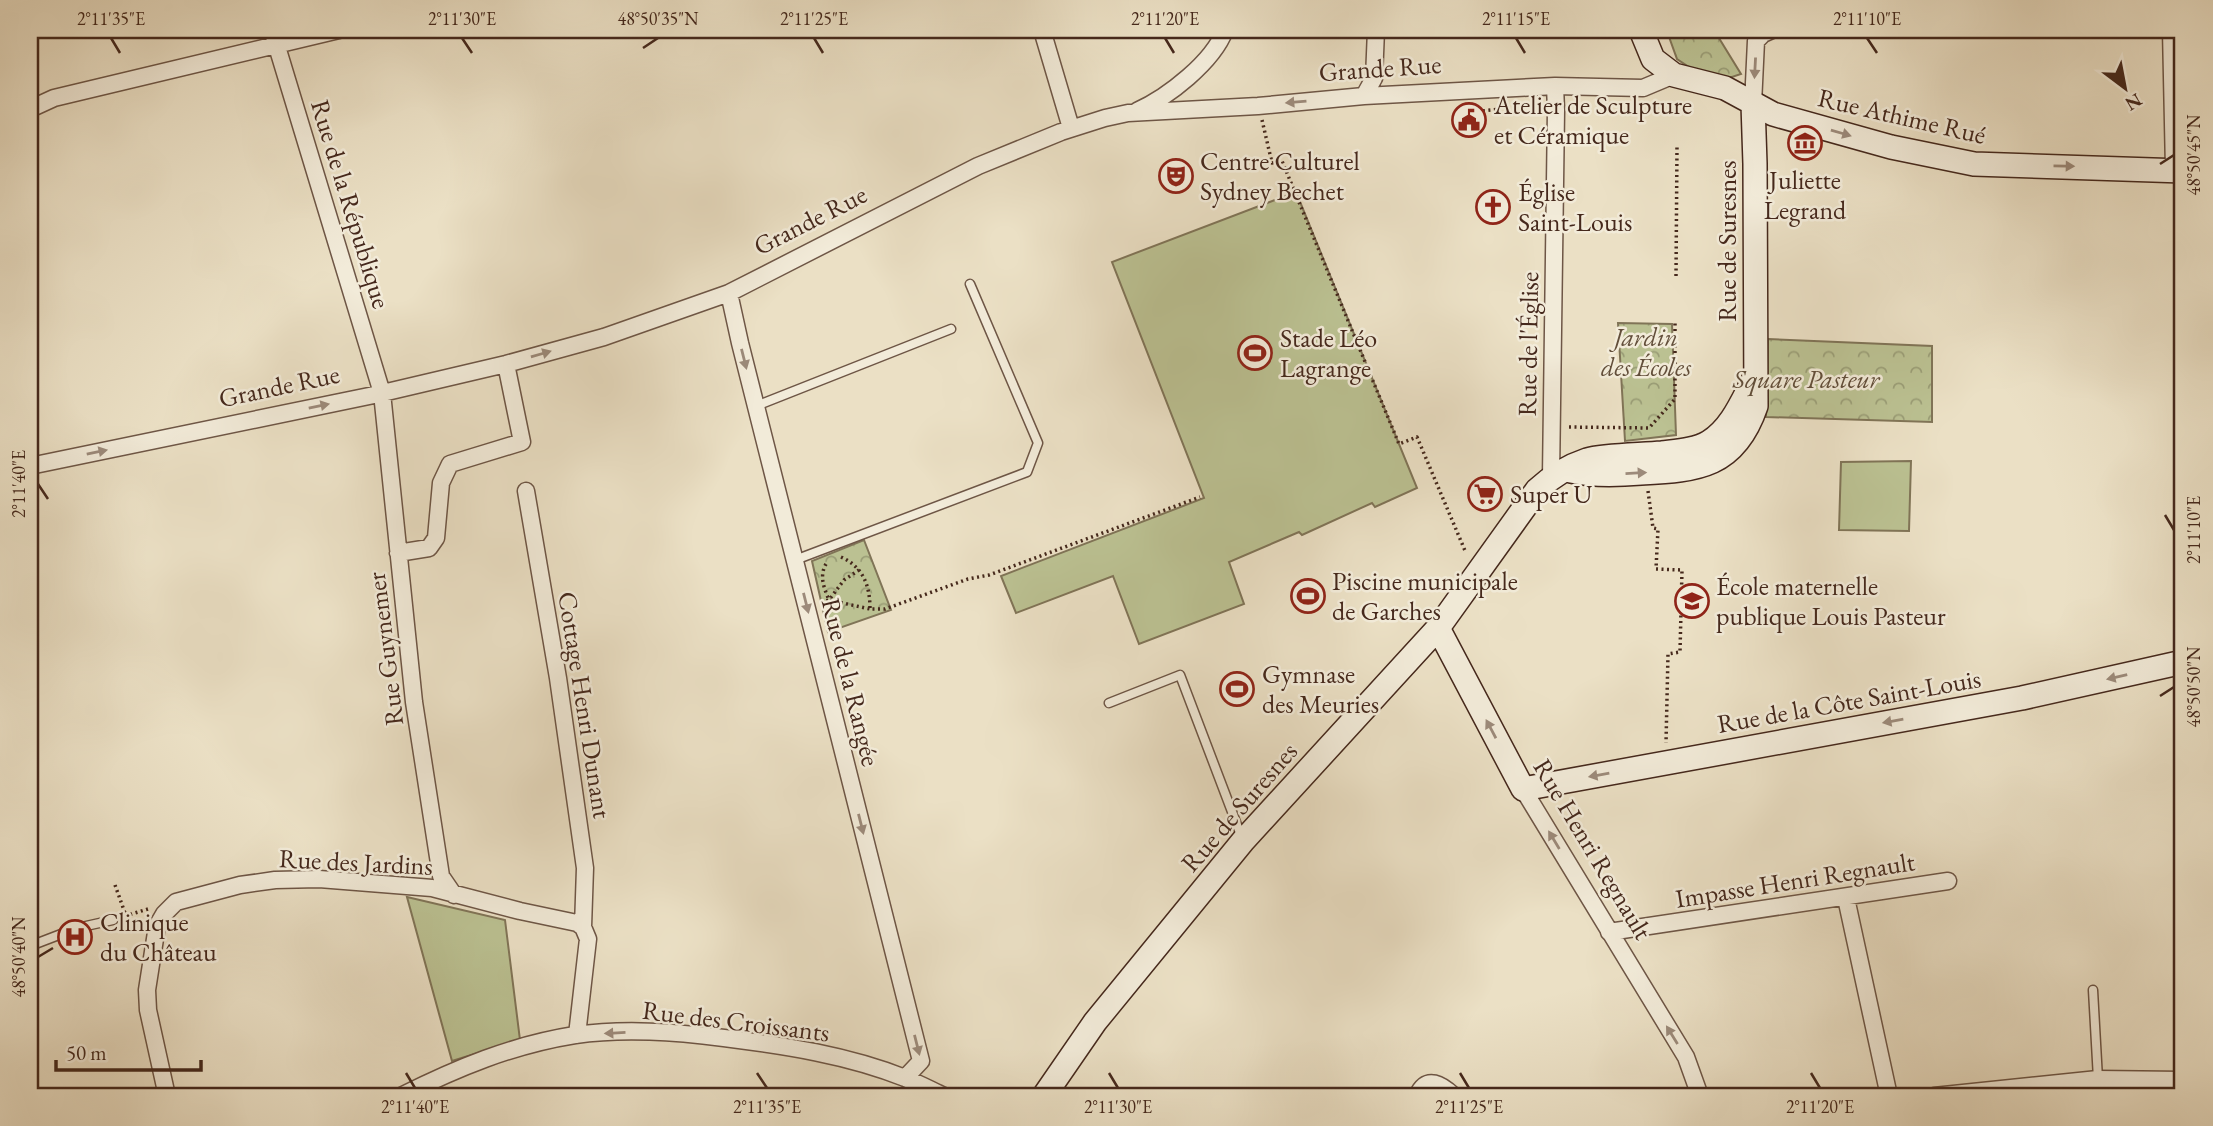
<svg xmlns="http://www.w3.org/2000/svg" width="2213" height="1126" viewBox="0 0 2213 1126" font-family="'EB Garamond',serif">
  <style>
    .grass { fill: #bbc192; stroke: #807457; stroke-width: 2 }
    .forest { fill: url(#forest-crowns); stroke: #807457; stroke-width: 2 }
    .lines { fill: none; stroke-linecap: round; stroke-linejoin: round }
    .lane-casing { stroke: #6e5646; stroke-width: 11 }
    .street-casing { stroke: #6e5646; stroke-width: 19 }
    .secondary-casing { stroke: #45281c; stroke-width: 26 }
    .path { stroke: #45281c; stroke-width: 3.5; stroke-dasharray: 2 3.5; stroke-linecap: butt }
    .lane { stroke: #f2ebd9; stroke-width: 8 }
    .street { stroke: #f2ebd9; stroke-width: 16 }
    .secondary { stroke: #f2ebd9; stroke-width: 23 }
    .oneway { fill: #9c8a7a }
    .ticks { fill: none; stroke: #45281c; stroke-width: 2.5 }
    .labels { text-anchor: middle; stroke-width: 5; stroke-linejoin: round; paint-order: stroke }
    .street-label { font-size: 26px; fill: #45281c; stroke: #f2ebd9 }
    .poi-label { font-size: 26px; fill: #45281c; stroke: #f2ebd9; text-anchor: start }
    .park-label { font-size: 26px; font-style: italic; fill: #624e3a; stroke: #f2ebd9 }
    .neatline { fill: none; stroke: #45281c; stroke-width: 2.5 }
    .ticks-label { font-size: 18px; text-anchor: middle; fill: #45281c }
  </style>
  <defs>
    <pattern id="forest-crowns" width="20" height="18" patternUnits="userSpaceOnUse" patternTransform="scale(1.75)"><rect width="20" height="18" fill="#bbc192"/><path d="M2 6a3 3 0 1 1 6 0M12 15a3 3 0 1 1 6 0" fill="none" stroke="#9a9d76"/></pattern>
  </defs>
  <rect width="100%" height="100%" fill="#ebe0c5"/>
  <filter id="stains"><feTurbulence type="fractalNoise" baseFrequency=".00286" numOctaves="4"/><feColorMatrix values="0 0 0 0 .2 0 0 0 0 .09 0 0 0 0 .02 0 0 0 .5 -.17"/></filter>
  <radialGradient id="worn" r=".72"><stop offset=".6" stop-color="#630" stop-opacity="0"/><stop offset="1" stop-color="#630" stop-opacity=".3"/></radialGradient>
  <!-- grass -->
  <path class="grass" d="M1296,192L1417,488L1375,507L1372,503L1302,535L1299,532L1229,562L1244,604L1139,644L1113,576L1016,613L1001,576L1204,498L1112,262Z
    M1911,461L1909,531L1839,530L1841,462Z
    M407,897L505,920L520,1040L452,1061Z"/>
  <!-- forest -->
  <path class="forest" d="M1669,30H1714L1741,74L1726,79L1692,69L1677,59L1668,34Z
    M1618,323L1672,324L1676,435L1625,441Z
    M1768,339L1932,346V422L1766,417Z
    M864,540L891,610L828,632L812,561Z"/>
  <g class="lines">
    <!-- lane casing -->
    <g class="lane-casing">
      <path id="lane" d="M756,406L951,329
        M795,560L1027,472L1038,443L970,284
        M1109,703L1180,675L1242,838
        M30,946L77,928L113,920
        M2093,990L2098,1079"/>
    </g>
    <!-- street casing -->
    <g class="street-casing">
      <path id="street" d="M272,30L382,393L414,702L441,876L454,895
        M1042,30L1071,128
        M2171,30L2174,170
        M1364,96L1374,78L1376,30
        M1753,104L1756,41L1763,34L1772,30
        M30,109L54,98L339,30
        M1137,111C1168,97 1213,62 1225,30
        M729,293L740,343L921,1061L905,1078
        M30,466L374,395L506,364L604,337L729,293L978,166L1061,132L1105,118L1128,113L1258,106L1364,96L1555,86L1643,88L1674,75
        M1551,477L1556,110L1555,86
        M526,491L558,678L585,868L583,927
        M398,553L429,548L436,538L441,483L450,464L522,442L506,364
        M1523,789L1686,1057L1700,1096
        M1846,898L1889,1096
        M1609,932L1948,881
        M167,1096L148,1010L147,990L157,926L164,914L176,902L240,885L275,880L319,879L432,888L520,911L577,923L583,927L588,939L577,1035
        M401,1096C457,1068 512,1045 575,1035C625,1028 675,1032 724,1038C786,1046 847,1055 905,1078C918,1083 931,1090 944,1096
        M1417,1096C1427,1074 1442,1085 1454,1096
        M1934,1096L2098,1079L2183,1080"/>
    </g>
    <!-- secondary casing -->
    <g class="secondary-casing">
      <path id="secondary" d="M1641,30L1653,59L1674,75L1725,88L1773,114L1891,147L1974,164L2183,171
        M1571,471C1594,476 1617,475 1641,473C1699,470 1735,467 1756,406L1755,164L1753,104
        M1438,628L1523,789L2022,698L2183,662
        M1044,1096L1095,1022L1243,841L1438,628L1537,490C1551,477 1569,466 1587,460C1605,455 1642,455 1662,453C1678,451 1696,450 1709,442C1732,428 1743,399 1755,377"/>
    </g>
    <!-- path -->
    <path class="path" d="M1472,112L1500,109
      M1262,120L1272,163L1282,161L1399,444L1417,437L1466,553
      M1676,276L1677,146
      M1569,427L1649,428L1675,399V320
      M1648,491L1653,528L1658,529L1656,569L1682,570L1680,652L1668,654L1666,743
      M841,557C863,567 870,585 870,609H885L968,579L989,575L1200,497
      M826,564C819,576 824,588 829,600L870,609
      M821,602L829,600L844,580L859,570
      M115,885L125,913
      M125,916L148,909"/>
    <!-- lane -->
    <use href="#lane" class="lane"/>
    <!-- street -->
    <use href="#street" class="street"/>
    <!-- secondary -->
    <use href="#secondary" class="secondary"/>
  </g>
  <!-- one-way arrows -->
  <defs><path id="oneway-solid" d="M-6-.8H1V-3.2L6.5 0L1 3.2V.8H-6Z" transform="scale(1.75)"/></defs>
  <g class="oneway">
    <use href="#oneway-solid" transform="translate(1755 68) rotate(93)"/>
    <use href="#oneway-solid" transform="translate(1296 102) rotate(175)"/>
    <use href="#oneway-solid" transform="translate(1841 133) rotate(16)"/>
    <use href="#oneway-solid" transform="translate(2064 166) rotate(1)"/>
    <use href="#oneway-solid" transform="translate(541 354) rotate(-16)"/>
    <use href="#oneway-solid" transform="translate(744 359) rotate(76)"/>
    <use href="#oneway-solid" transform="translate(319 406) rotate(-12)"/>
    <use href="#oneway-solid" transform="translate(97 452) rotate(-12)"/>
    <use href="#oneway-solid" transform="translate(1636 473) rotate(-3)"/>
    <use href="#oneway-solid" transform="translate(806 603) rotate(76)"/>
    <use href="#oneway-solid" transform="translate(2117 677) rotate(167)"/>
    <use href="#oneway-solid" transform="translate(1893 721) rotate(170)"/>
    <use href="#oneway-solid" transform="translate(1491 729) rotate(-118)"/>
    <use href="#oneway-solid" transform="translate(1599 775) rotate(170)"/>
    <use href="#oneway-solid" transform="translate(861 824) rotate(76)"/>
    <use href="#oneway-solid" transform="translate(1554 840) rotate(-121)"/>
    <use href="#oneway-solid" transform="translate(615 1033) rotate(177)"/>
    <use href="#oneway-solid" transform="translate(1672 1035) rotate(-122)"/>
    <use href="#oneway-solid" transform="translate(917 1045) rotate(76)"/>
  </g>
  <!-- ticks -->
  <path class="ticks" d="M111,38L120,53M462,38L472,53M814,38L823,53M1165,38L1174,53M1516,38L1525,53M1867,38L1877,53M643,48L658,38M2160,164L2174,155M38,484L48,499M2165,515L2174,530M2160,696L2174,687M38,957L53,948M406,1073L415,1088M757,1073L767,1088M1109,1073L1118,1088M1460,1073L1469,1088M1811,1073L1820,1088"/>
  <!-- icons -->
  <defs>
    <g id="civic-ring" transform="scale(1.75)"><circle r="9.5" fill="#f2ebd9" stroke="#8f2418" stroke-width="1.5"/><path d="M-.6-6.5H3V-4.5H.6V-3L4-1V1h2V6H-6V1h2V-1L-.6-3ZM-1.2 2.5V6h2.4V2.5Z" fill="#8f2418"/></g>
    <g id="museum-ring" transform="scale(1.75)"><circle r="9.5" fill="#f2ebd9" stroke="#8f2418" stroke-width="1.5"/><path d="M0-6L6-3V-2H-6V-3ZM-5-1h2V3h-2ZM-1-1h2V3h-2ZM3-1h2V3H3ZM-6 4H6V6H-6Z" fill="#8f2418"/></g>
    <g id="theatre-ring" transform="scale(1.75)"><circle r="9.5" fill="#f2ebd9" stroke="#8f2418" stroke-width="1.5"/><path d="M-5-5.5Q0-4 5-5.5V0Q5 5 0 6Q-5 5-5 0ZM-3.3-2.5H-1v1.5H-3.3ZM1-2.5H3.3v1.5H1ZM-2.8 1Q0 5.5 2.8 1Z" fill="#8f2418"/></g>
    <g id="church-ring" transform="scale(1.75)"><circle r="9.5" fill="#f2ebd9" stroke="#8f2418" stroke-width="1.5"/><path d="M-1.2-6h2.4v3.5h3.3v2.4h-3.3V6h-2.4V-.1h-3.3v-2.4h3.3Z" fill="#8f2418"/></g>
    <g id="stadium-ring" transform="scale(1.75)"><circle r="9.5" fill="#f2ebd9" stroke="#8f2418" stroke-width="1.5"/><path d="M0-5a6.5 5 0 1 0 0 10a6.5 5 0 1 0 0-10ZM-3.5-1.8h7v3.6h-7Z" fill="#8f2418"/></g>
    <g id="supermarket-ring" transform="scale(1.75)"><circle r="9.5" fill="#f2ebd9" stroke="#8f2418" stroke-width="1.5"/><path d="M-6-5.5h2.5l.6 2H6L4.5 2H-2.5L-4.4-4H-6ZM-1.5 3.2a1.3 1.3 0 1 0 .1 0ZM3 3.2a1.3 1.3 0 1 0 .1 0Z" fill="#8f2418"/></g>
    <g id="school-ring" transform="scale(1.75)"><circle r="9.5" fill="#f2ebd9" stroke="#8f2418" stroke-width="1.5"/><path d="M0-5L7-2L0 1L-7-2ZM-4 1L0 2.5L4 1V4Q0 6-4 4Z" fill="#8f2418"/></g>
    <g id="hospital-ring" transform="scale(1.75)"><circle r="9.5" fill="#f2ebd9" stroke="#8f2418" stroke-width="1.5"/><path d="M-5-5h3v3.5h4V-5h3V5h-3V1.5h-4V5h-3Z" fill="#8f2418"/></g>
  </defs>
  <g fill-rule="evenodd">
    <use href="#civic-ring" x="1469" y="120"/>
    <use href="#museum-ring" x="1805" y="143"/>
    <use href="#theatre-ring" x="1176" y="176"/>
    <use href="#church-ring" x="1493" y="207"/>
    <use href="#stadium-ring" x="1255" y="353"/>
    <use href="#supermarket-ring" x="1485" y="494"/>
    <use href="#stadium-ring" x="1308" y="596"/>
    <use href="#school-ring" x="1692" y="601"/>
    <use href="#stadium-ring" x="1237" y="689"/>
    <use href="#hospital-ring" x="75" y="937"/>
  </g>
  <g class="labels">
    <!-- street labels -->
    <g class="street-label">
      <text transform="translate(1380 68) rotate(-4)" y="9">Grande Rue</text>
      <text transform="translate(1902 116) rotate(13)" y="9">Rue Athime Rué</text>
      <text transform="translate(351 204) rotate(73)" y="9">Rue de la République</text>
      <text transform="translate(810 220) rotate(-27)" y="9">Grande Rue</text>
      <text transform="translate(1727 241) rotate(-90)" y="9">Rue de Suresnes</text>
      <text transform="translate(1528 344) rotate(-89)" y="9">Rue de l'Église</text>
      <text transform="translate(279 386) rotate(-12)" y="9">Grande Rue</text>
      <text transform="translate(385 649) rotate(-97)" y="9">Rue Guynemer</text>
      <text transform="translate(851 682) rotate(76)" y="9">Rue de la Rangée</text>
      <text transform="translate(1849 701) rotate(-10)" y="9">Rue de la Côte Saint-Louis</text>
      <text transform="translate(585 705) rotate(81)" y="9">Cottage Henri Dunant</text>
      <text transform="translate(1239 807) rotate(-49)" y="9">Rue de Suresnes</text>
      <text transform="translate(1593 849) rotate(59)" y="9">Rue Henri Regnault</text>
      <text transform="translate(356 862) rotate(3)" y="9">Rue des Jardins</text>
      <text transform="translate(1795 880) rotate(-9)" y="9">Impasse Henri Regnault</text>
      <text transform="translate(736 1021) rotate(7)" y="9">Rue des Croissants</text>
    </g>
    <!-- poi labels -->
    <g class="poi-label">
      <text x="1494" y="114">Atelier de Sculpture<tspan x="1494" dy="30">et Céramique</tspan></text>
      <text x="1200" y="170">Centre Culturel<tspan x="1200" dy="30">Sydney Bechet</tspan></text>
      <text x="1805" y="189" text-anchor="middle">Juliette<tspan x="1805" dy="30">Legrand</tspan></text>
      <text x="1518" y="201">Église<tspan x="1518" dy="30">Saint-Louis</tspan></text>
      <text x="1280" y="347">Stade Léo<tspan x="1280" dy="30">Lagrange</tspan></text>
      <text x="1510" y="503">Super U</text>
      <text x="1332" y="590">Piscine municipale<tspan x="1332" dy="30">de Garches</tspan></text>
      <text x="1716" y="595">École maternelle<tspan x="1716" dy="30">publique Louis Pasteur</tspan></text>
      <text x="1262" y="683">Gymnase<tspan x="1262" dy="30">des Meuries</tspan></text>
      <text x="100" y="931">Clinique<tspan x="100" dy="30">du Château</tspan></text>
    </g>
    <!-- park labels -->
    <g class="park-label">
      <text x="1646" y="346">Jardin<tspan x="1646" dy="30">des Écoles</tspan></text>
      <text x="1806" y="388">Square Pasteur</text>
    </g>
  </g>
  <!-- margin -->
  <rect width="2213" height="1126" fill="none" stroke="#ebe0c5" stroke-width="77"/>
  <!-- north arrow -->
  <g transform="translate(2125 88) rotate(148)" stroke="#f2ebd9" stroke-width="5" paint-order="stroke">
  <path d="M0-5L12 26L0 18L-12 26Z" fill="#45281c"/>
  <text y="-10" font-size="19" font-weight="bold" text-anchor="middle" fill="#45281c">N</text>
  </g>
  <!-- scale -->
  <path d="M56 1060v10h145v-10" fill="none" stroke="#45281c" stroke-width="3.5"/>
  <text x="66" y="1060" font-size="21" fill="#45281c" stroke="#f2ebd9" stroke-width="5" paint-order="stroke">50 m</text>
  <rect x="38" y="38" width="2136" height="1050" class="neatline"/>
  <g class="ticks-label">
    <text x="111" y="25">2°11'35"E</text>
    <text x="462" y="25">2°11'30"E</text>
    <text x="658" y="25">48°50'35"N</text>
    <text x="814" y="25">2°11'25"E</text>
    <text x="1165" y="25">2°11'20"E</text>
    <text x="1516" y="25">2°11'15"E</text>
    <text x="1867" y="25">2°11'10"E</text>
    <text transform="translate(2194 155) rotate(-90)" y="6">48°50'45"N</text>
    <text transform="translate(19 484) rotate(-90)" y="6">2°11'40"E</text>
    <text transform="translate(2194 530) rotate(-90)" y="6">2°11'10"E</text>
    <text transform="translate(2194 687) rotate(-90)" y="6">48°50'50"N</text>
    <text transform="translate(19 957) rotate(-90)" y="6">48°50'40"N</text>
    <text x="415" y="1113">2°11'40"E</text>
    <text x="767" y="1113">2°11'35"E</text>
    <text x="1118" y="1113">2°11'30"E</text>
    <text x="1469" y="1113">2°11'25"E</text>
    <text x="1820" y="1113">2°11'20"E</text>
  </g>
  <rect width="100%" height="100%" filter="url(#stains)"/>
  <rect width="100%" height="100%" fill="url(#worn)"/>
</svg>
